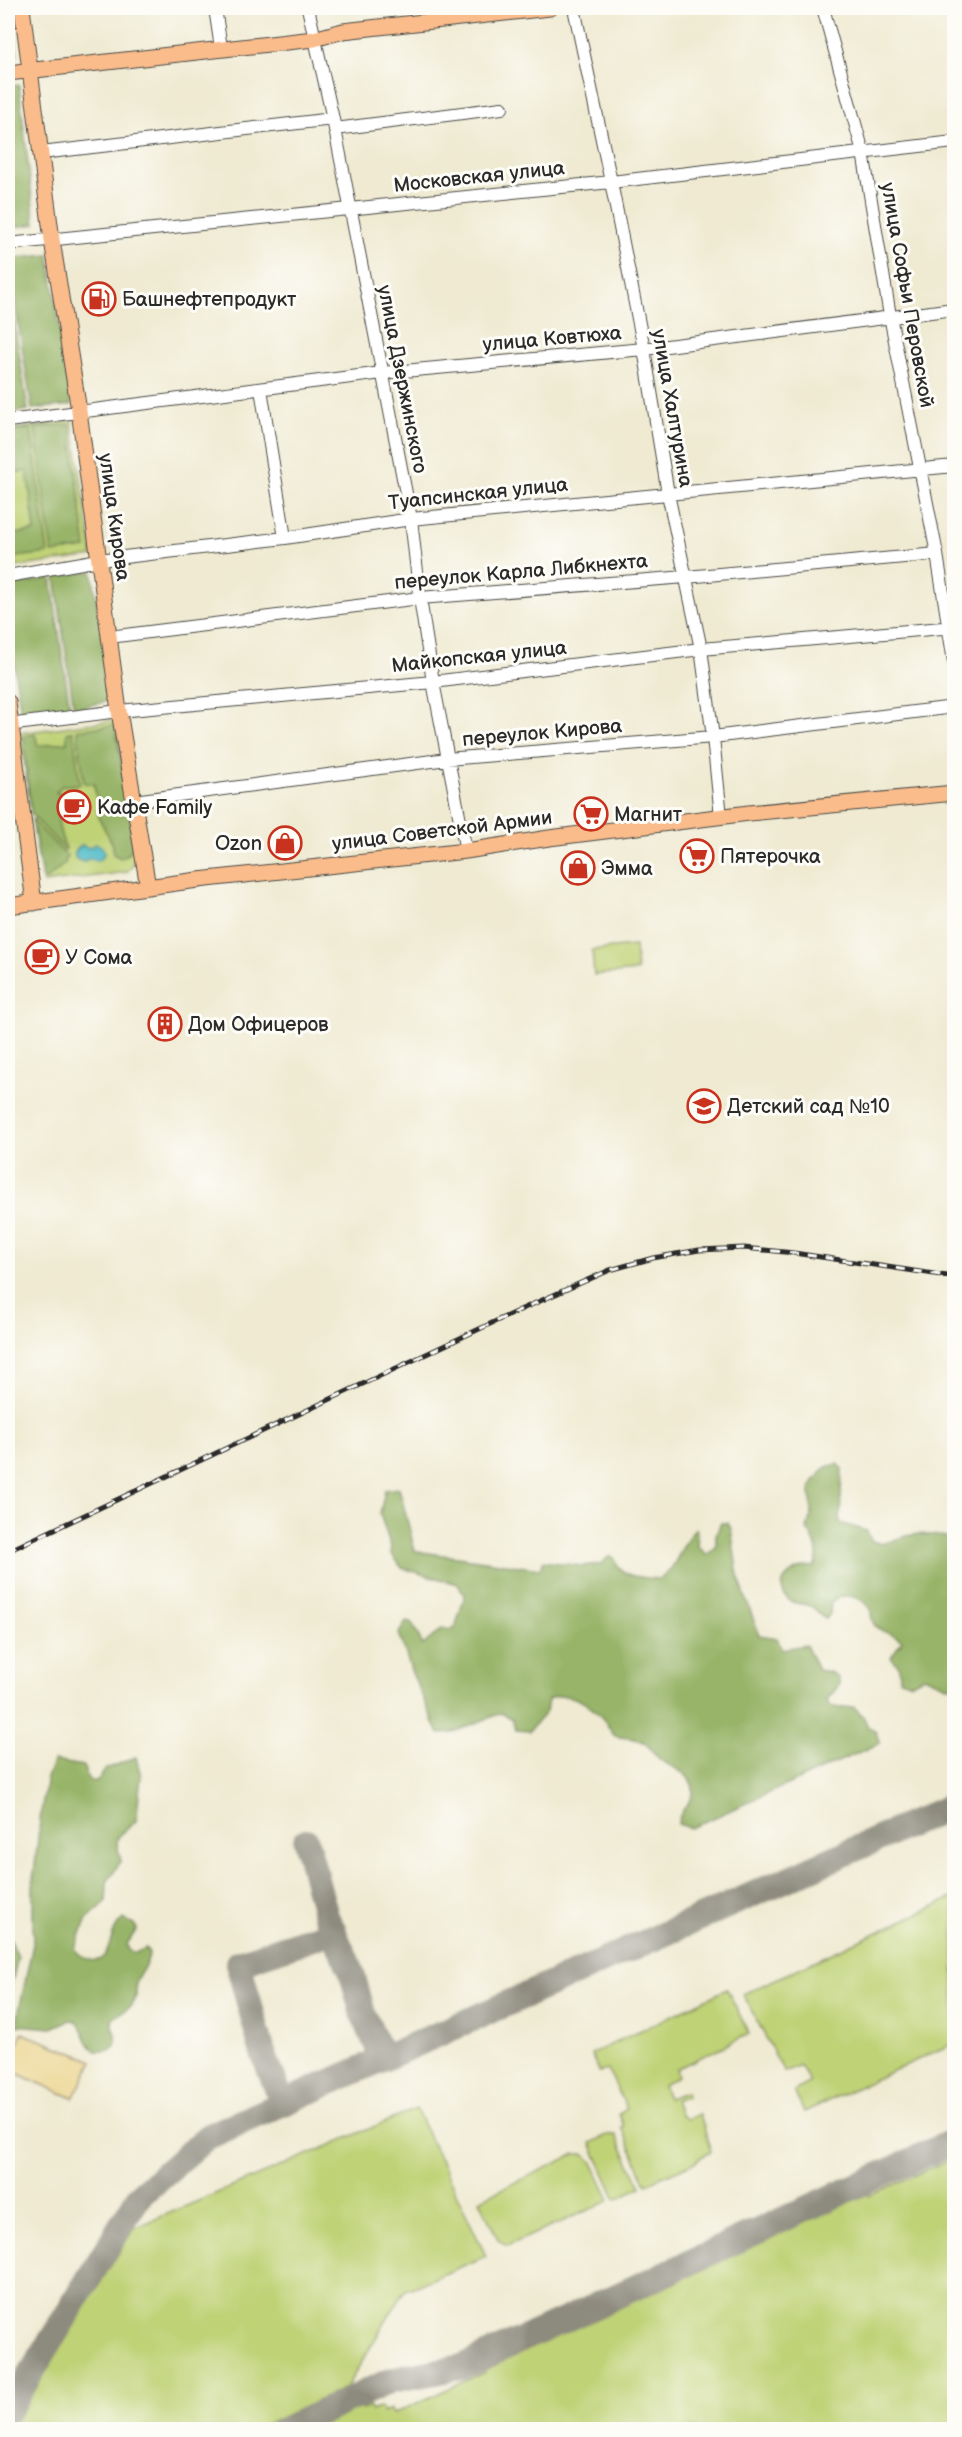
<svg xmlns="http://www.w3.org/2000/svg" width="962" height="2437" viewBox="0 0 962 2437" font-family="'Balsamiq Sans',sans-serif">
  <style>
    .green { fill: #bfd276; stroke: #757e50; stroke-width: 1.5 }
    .forest { fill: #97b467; stroke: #617049; stroke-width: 1.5 }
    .sand { fill: #eeda9e; stroke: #8c8264; stroke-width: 1.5 }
    .water { fill: #4cb9c6; stroke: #3c7278; stroke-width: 1.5 }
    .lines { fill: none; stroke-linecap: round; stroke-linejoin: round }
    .taxiway { stroke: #8d8a7e; stroke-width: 26 }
    .minor-casing { stroke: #484844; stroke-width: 14 }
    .major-casing { stroke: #484844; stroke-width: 17 }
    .minor { stroke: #fff; stroke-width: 12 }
    .major { stroke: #fabc8b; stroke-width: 15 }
    .rail-casing { stroke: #2b2b2b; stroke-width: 5 }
    .rail { stroke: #fdfcf7; stroke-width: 3; stroke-dasharray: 9; stroke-linecap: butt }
    .labels { text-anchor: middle; stroke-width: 6; stroke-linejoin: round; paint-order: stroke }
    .street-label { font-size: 20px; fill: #2b2b2b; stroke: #fdfcf7 }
    .poi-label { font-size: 20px; fill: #2b2b2b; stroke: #fdfcf7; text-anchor: start }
  </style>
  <rect width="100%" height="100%" fill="#fdfcf7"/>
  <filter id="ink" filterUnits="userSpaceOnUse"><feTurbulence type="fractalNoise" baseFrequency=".0167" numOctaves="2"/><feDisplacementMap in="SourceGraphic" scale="12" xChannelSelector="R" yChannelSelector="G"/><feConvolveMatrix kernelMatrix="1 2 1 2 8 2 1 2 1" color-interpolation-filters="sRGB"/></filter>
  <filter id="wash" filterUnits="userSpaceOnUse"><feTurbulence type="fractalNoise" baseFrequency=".008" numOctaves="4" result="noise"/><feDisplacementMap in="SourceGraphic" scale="24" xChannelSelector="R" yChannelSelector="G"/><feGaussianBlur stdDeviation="1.35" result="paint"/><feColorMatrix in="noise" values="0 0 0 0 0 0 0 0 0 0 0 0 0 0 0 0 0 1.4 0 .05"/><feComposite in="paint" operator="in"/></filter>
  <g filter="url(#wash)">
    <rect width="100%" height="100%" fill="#efead1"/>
    <!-- green -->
    <path class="green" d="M8,8H11L17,55L8,57Z
      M72,420L93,556L8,568V430Z
      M116,720L134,843C135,855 137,865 126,872L44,883L32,820H35L29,798L20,733Z
      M635,946L637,971L594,975L592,950Z
      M954,1897V2043L804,2112L794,2091L810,2082L800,2065L784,2072L743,1994Z
      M727,1989L749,2034L676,2069L678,2076L663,2085L668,2098L686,2092L687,2096L675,2101L681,2115L687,2119L700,2114L711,2152L699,2158L696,2162L646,2184L622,2127L624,2126L619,2114L627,2109L608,2070L599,2072L591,2054Z
      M416,2109L486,2256L404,2291L346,2388L256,2429H8L134,2228Z
      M607,2135H616L641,2187L616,2199L591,2143Z
      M575,2154H583L592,2161L609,2197V2201L507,2246L498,2239L479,2200Z
      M954,2157V2429H306L360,2405L362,2409L369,2406L372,2411L380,2407L383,2413L390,2409L393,2414L485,2372L482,2365L866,2190L869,2196Z"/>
    <!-- forest -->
    <path class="forest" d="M19,85L35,224L8,228V86Z
      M49,255L71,405L32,409L8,259Z
      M8,284L28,410L8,413Z
      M70,424L86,548L52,553L35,428Z
      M31,428L48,553L8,558V535L35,531L27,471L8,474V432Z
      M92,571L112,700L74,709L55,577Z
      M51,578L70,709L21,714L8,623V587Z
      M115,725L134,843L129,853L121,858L113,854V845L99,818L94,784L84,783L77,730Z
      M73,731L80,784L62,786L56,792L60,794C55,809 59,835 66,848L65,850L31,814L24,736L35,734L38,746L67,742V733Z
      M32,820L67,856L65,863L47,879L42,878Z
      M838,1464L842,1468L840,1523L867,1531L871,1541C885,1547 898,1537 912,1535C925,1532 941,1537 954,1538V1686H947L924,1676L912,1683L900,1679L899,1666L891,1657L902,1641C891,1628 870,1637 871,1609C859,1595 846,1591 831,1602L830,1614L826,1619C819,1616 818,1611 812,1607C803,1601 793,1607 786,1597C772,1580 799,1564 814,1567C821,1555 815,1540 807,1529L812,1512L810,1492L814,1481L826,1467Z
      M399,1488L415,1551L540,1569L543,1561L582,1566L600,1564L610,1556L615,1559C620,1579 642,1577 660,1579C679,1566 680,1544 696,1528L698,1546L707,1555L716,1547V1535L721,1523H728L731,1529L738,1576L759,1635L777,1638L782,1649L806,1645L818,1670L830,1672L839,1679V1685L827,1700L829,1706L841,1708L854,1707L863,1716L868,1727L875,1730L880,1743L691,1828L678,1824C679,1809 692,1803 693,1792C694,1774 673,1768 662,1761C654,1756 650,1745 642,1741C635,1738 622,1738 615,1736C610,1731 608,1725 604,1720C589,1703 570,1690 548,1699L546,1712L529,1731L516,1730L512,1719L501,1713L451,1733L439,1734L412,1673L399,1633L406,1622L412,1623L423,1645L443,1628L449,1630L455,1628L465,1595L458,1584L402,1568L391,1553V1547L380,1514L385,1490Z
      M136,1757L141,1776L136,1821L118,1837L117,1844L121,1861L107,1882L106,1902L87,1919L75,1948C81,1959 98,1967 106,1953C113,1942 110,1931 123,1919L134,1924L137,1929L127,1944L129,1951L135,1953L146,1948L149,1953C148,1967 139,1971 136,1983C135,1990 138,1996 134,2002C128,2010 119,2013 112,2020C114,2038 126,2052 96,2051C84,2043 86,2031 76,2021L70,2020L52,2028L16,2025L33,1944V1882L41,1812L47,1777L54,1761L83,1766L88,1779L94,1782L99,1779L106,1769Z
      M8,1934L18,1957L8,1998Z"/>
    <!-- sand -->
    <path class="sand" d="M22,2033L93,2061L73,2098L9,2070Z"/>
    <!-- water -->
    <path class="water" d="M95,844C106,845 108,857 96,861L90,858L83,862L76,859C73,853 76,848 82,845L89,848Z"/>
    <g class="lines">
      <!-- taxiway -->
      <path class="taxiway" d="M306,1841L326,1916L351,1970L363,2014L383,2059
        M283,2104L263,2053L238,1963L334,1931
        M8,2411L139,2196L207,2137L954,1805
        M283,2430L392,2380L462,2367L954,2141"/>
    </g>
  </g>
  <g filter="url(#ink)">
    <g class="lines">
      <!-- minor casing -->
      <g class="minor-casing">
        <path id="minor" d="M215,8L221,48
          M308,8L333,119L411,519L420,598L433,682L466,851
          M574,8L611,182L644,349L668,494L701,649L713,737L721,817
          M823,8L863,152L890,316L937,554L954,662
          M335,129L502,108
          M41,153L333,119
          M8,244L611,182L954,142
          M261,389L285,538
          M8,421L382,373L644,349L954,309
          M8,576L99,560L285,538L411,519L954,466
          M109,637L420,598L686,577L937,554
          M8,725L119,711L433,682L701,649L954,627
          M134,801L447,759L713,737L954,707
          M8,808L20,806"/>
      </g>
      <!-- major casing -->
      <g class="major-casing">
        <path id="major" d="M22,8L52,240L79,411L119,711L148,887
          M8,73L314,39L343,31L550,8
          M8,702L34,903
          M8,906L198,880L466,851L549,838L749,813L954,793"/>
      </g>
      <!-- minor -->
      <use href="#minor" class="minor"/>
      <!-- major -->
      <use href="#major" class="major"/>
      <!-- rail casing -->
      <g class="rail-casing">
        <path id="rail" d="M8,1551L522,1309L610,1270L653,1258L699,1250L744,1248L794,1253L954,1277"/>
      </g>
      <!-- rail -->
      <use href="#rail" class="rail"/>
    </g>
  </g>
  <!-- icons -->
  <defs>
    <g id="fuel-ring" transform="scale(1.725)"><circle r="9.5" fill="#fdfcf7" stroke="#c8321e" stroke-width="1.5"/><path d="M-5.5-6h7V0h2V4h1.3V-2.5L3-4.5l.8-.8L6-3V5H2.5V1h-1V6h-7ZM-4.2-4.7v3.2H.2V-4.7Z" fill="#c8321e"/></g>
    <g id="cafe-ring" transform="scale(1.725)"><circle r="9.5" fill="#fdfcf7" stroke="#c8321e" stroke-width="1.5"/><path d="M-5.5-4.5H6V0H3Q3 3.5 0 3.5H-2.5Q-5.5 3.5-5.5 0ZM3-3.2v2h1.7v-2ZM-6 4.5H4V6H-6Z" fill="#c8321e"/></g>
    <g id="supermarket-ring" transform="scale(1.725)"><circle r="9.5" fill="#fdfcf7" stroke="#c8321e" stroke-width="1.5"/><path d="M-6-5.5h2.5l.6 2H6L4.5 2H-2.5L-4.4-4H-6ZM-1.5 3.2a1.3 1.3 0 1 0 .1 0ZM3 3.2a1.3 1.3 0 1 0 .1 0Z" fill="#c8321e"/></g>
    <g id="shop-ring" transform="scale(1.725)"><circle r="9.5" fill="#fdfcf7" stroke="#c8321e" stroke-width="1.5"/><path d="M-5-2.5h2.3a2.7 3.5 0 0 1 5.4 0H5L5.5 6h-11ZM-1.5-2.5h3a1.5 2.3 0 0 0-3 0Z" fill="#c8321e"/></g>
    <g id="building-ring" transform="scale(1.725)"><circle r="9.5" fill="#fdfcf7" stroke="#c8321e" stroke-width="1.5"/><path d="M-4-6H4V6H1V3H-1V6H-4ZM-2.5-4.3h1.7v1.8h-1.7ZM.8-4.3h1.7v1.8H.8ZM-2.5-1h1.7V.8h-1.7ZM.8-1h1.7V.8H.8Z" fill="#c8321e"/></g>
    <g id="school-ring" transform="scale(1.725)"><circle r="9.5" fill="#fdfcf7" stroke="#c8321e" stroke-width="1.5"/><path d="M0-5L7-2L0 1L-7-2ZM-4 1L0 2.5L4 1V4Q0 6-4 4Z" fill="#c8321e"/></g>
  </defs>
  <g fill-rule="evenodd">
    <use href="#fuel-ring" x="99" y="299"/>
    <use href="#cafe-ring" x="74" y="807"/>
    <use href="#supermarket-ring" x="591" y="814"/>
    <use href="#shop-ring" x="285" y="843"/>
    <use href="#supermarket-ring" x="697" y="856"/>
    <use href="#shop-ring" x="578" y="868"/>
    <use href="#cafe-ring" x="42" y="957"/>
    <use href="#building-ring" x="165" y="1024"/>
    <use href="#school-ring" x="704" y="1106"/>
  </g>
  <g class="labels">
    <!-- street labels -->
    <g class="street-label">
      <text transform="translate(479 176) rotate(-6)" y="7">Московская улица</text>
      <text transform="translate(908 295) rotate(80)" y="7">улица Софьи Перовской</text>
      <text transform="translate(552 338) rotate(-5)" y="7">улица Ковтюха</text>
      <text transform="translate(403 379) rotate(79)" y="7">улица Дзержинского</text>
      <text transform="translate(673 408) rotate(80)" y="7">улица Халтурина</text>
      <text transform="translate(478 493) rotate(-6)" y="7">Туапсинская улица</text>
      <text transform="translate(115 517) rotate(82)" y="7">улица Кирова</text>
      <text transform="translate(521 571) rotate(-5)" y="7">переулок Карла Либкнехта</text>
      <text transform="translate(479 656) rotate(-6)" y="7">Майкопская улица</text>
      <text transform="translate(542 732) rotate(-5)" y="7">переулок Кирова</text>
      <text transform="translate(442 830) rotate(-7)" y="7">улица Советской Армии</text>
    </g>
    <!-- poi labels -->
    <g class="poi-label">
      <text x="122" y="306">Башнефтепродукт</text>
      <text x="97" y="814">Кафе Family</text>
      <text x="614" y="821">Магнит</text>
      <text x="262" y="850" text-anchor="end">Ozon</text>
      <text x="720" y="863">Пятерочка</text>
      <text x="601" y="875">Эмма</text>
      <text x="65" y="964">У Сома</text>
      <text x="188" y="1031">Дом Офицеров</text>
      <text x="727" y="1113">Детский сад №10</text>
    </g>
  </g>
  <!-- margin -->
  <rect width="962" height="2437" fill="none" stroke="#fdfcf7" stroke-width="30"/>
</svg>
